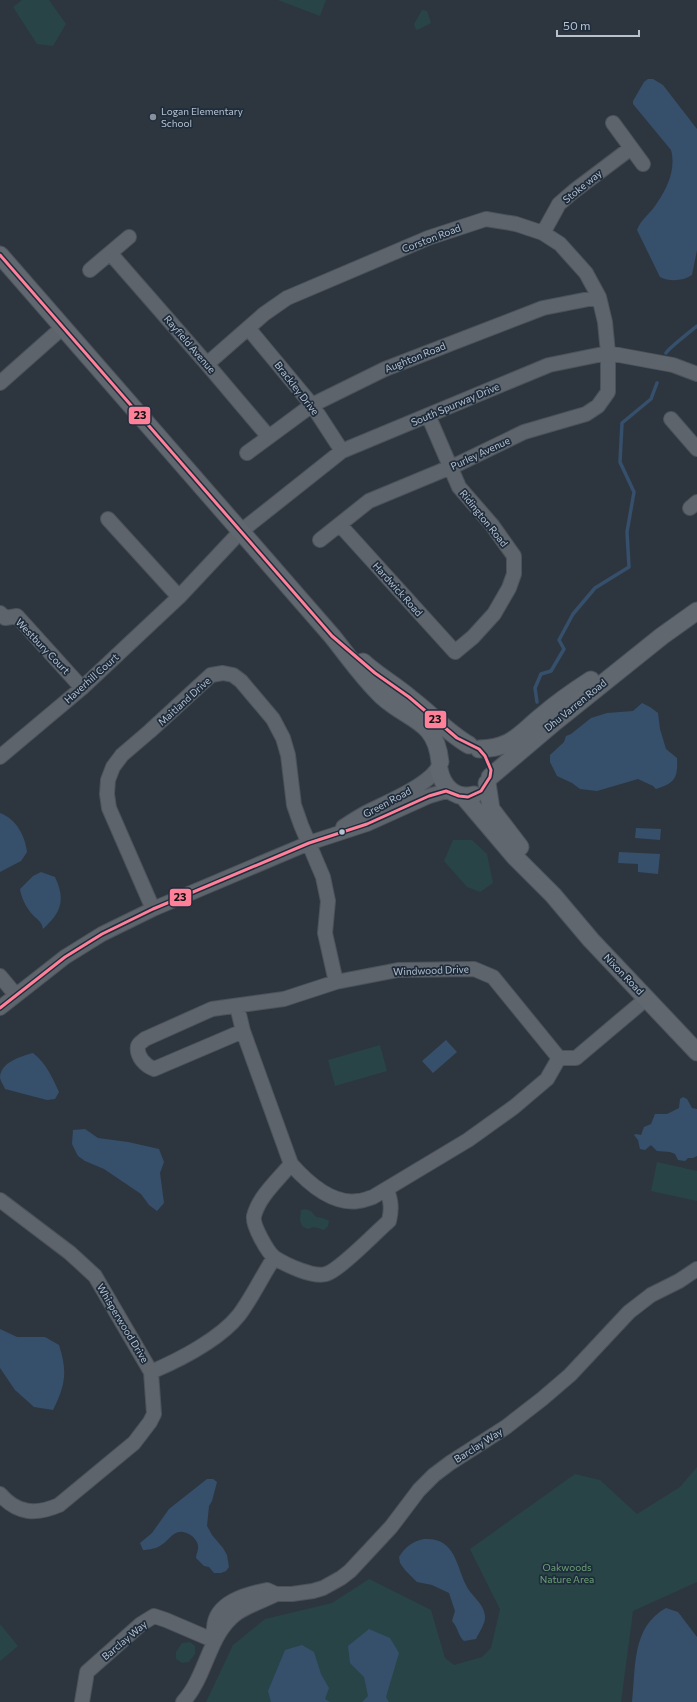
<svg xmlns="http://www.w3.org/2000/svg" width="697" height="1702" viewBox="0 0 697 1702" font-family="Commissioner,sans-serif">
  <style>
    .green { fill: #284447 }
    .water { fill: #364f6b }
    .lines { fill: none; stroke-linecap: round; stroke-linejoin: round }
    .stream { stroke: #364f6b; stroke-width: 3.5 }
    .minor-casing { stroke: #4c5259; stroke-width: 16 }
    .major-casing { stroke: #4b525b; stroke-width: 19 }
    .minor { stroke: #5e646c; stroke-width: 14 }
    .major { stroke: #60676e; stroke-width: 17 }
    .bus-1-casing { stroke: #1e2c3c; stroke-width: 6 }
    .bus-1 { stroke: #ff8098; stroke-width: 3 }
    .poi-dot { fill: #87919d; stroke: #1e2c3c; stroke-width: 1.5 }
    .bus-dot { fill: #b8c2cf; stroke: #1e2c3c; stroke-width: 1.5 }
    .labels { text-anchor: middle; stroke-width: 3.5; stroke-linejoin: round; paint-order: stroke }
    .poi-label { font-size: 10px; fill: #b8c2cf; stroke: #1e2c3c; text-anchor: start }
    .street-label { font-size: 10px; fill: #b8c2cf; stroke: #1e2c3c }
    .park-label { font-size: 10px; fill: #6ca276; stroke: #1e2c3c }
    .line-badge { stroke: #1e2c3c; stroke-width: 1.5 }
    .pale-badge-label { font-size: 11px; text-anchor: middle; font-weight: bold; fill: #111 }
  </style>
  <rect width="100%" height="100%" fill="#2d363f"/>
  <!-- green -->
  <path class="green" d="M22,0H49L66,24L53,46L37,44L13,7Z
    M278,0H326L320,16Z
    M422,10L427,11L431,23L417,30L415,28L414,24Z
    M453,840H472L487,854L493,883L480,892L467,887L444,861Z
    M380,1045L387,1071L335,1086L328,1060Z
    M657,1162L697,1171V1201L651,1191Z
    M305,1209L311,1211L316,1217L323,1218L329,1221L328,1226L324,1230L314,1227L308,1229L302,1226L300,1220L301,1210Z
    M697,1467V1582L633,1611L621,1702H206L233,1645L265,1619L332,1603L369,1579L431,1610L445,1658L454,1665L482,1657L491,1648L500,1609L470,1549L575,1474L600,1480L637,1514L680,1487Z
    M0,1624L18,1646L0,1661Z
    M190,1642L195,1646V1654L189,1662L182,1663L176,1659V1652L182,1643Z"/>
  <!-- water -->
  <path class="water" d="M648,79H653L663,85L697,129V250L692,275C683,281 670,282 660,277L637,230C641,219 651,213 657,203C668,187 676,168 671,150L633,104V101L644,82Z
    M642,703L650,707L658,713L660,729L666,749L677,758C678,778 675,783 656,789L653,786L638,779L597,791L580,789L572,783L557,776L550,762V755L564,742L566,736L571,734L591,718L607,713L633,711Z
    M0,813C16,819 25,835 27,852L21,861L0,872Z
    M636,828L661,829L660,840L635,838Z
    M619,852L660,854L658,874L638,872V864L618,863Z
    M41,872L55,877C66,900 61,913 43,929C42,921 36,919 31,913C26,907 21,897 20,889L33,876Z
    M446,1040L457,1052L433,1073L422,1061Z
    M33,1053C46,1063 52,1077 59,1092L55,1099L47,1100L5,1089C4,1086 1,1082 0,1078C0,1062 22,1056 33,1053Z
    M683,1097L687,1099L692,1108L697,1109V1156L693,1158H688L685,1161L678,1160L675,1154L670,1152L657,1151L651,1145L645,1150L640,1149L638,1140L634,1135L636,1134L641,1135L644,1127L651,1124L655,1114H667L679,1108L680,1099Z
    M85,1129L98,1138L128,1142L159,1149L164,1162L160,1173L164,1203L157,1211L149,1205L141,1194L104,1169L85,1161L78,1156L72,1144L73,1130Z
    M0,1329L17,1337H45L59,1345C68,1372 65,1386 53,1410L34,1407L15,1390L0,1368Z
    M207,1479H213L217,1482L212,1501L209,1506L207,1526L212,1535L223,1548L227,1555L229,1567L226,1571L221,1573H214L209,1567L204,1566L196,1558C196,1554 199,1549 198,1546C198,1542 194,1538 192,1536C174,1524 171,1541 158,1547C154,1549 147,1550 143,1550L140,1543L152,1533L169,1509Z
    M424,1539C455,1537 456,1565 466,1585C470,1595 484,1603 485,1616C486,1623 479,1632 476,1639L464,1641C458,1636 458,1627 452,1621L455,1611L449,1593L432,1585L417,1582L405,1570L400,1563L399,1557C405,1547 413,1541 424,1539Z
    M666,1608L678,1612L697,1637V1702H632C636,1669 631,1627 666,1608Z
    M369,1629L390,1638L399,1653L386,1697L389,1702H362L368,1696L364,1677L350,1663L348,1646Z
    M302,1645L314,1652L321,1674L329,1688L325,1699L330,1702H271L268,1691L285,1650Z"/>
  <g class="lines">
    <!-- stream -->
    <path class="stream" d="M666,353C668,349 692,330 697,326
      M537,702L535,688L541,674L551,671L564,649L559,640L573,614L595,588L629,567L627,532L634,492L620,462L622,423L651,399L657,383"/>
    <!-- minor casing -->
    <g class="minor-casing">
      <path id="minor" d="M613,123L643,164
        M543,233L559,204L574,191L631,148
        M110,253L207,364L268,436
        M90,270L129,237
        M248,328L312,405L342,451
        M207,364L264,314L287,298L428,238L486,219L516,224L543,233L560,244L586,273L599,297L605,322L608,353V392L598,406L586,414L524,432L458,464L369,501L320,540
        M0,383L62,328
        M671,419L697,449
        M247,453L312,405L385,369L543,308L599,297
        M690,508L697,502
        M108,519L179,597
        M340,525L455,652L473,637L494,614L509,588L514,574V556L492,525L459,487L428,415
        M0,613L5,618L17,616L82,688
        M0,757L82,688L179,597L240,532L342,451L549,365L608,353L673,365L697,374
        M343,827C349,823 355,819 362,815C381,804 436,784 440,762
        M153,909L109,808L107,794L108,780L113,767L122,755L150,731L211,675L223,673L233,675L241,681L273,719L283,738L288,755L294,805L301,825L323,877L328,901L325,933L336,982
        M0,976L15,994
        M237,1006L243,1031L291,1164C279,1179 259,1196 254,1216C252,1225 268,1253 275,1258C286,1265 314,1278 326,1274C340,1270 376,1232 389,1221C392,1209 391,1201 387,1190
        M0,1008L65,957L102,934L153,909L309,843L367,824L429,796L446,791L454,794
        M243,1031L154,1069C146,1066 136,1057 138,1046C139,1043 143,1041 145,1039L212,1009L284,999L336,982L398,970L474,969L493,977L559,1058
        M291,1164C307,1182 332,1205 358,1201C363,1201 369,1198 373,1197L468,1140L514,1107L547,1079L559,1058H576L647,998
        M0,1200L70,1253L95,1276L151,1372L154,1414L150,1422L134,1443L59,1505C36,1515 17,1514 0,1494
        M151,1372C179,1360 220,1339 239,1315C252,1298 262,1276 274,1258
        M215,1641C215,1637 213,1632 214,1628C215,1602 247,1594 267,1590L276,1594H292L313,1591L323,1588L341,1578L350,1571L391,1527L419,1490L434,1475L450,1463L506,1427L542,1399L570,1375L629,1312L651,1295L679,1281L697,1269
        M82,1702L87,1672L141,1624L154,1616L166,1620L215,1641
        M183,1702C207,1676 208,1634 237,1613C249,1605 263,1601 276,1594"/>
    </g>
    <!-- major casing -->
    <g class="major-casing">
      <path id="major" d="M0,255L332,636C348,656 363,678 382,696C409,721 436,719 440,762
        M363,662C378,676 395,685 410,698C430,713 447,732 469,745
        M479,749C513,748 519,734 543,715C558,702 574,691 591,680
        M439,769C442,786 455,800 474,795
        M490,777L556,721L662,636L697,611
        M487,783L491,809L520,847
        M464,797L515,857L553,895L591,940L697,1052"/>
    </g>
    <!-- minor -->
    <use href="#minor" class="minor"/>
    <!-- major -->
    <use href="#major" class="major"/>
    <!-- bus-1 casing -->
    <g class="bus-1-casing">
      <path id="bus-1" d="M0,255L332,636L375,673L409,697L457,738L479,749L485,756L491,770L490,777L481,791L468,797L459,796L446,791L429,796L367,824L309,843L153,909L102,934L65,957L0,1008"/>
    </g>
    <!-- bus-1 -->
    <use href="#bus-1" class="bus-1"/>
  </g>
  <!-- markers -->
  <circle class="poi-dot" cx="153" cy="117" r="4"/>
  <circle class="bus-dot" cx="342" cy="832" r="3.5"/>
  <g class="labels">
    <!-- poi labels -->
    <g class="poi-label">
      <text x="161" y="115">Logan Elementary<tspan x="161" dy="12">School</tspan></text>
    </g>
    <!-- street labels -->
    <g class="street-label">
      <text transform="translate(582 186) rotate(-39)" y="4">Stoke way</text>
      <text transform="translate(431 238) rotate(-21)" y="4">Corston Road</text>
      <text transform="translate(190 344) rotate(49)" y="4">Rayfield Avenue</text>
      <text transform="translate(415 357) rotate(-22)" y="4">Aughton Road</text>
      <text transform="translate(297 388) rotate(52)" y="4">Brackley Drive</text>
      <text transform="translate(455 404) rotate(-23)" y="4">South Spurway Drive</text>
      <text transform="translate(480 453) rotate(-25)" y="4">Purley Avenue</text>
      <text transform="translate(484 518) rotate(51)" y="4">Ridington Road</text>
      <text transform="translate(398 589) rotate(48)" y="4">Hardwick Road</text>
      <text transform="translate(43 646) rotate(46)" y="4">Westbury Court</text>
      <text transform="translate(91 678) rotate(-42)" y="4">Haverhill Court</text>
      <text transform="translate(184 701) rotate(-42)" y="4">Maitland Drive</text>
      <text transform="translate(575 705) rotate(-39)" y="4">Dhu Varren Road</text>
      <text transform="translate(387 802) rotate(-28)" y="4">Green Road</text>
      <text transform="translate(431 970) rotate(-2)" y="4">Windwood Drive</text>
      <text transform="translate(624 974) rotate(46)" y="4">Nixon Road</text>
      <text transform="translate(123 1323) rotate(59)" y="4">Whisperwood Drive</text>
      <text transform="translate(478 1445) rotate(-33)" y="4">Barclay Way</text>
      <text transform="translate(124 1640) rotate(-40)" y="4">Barclay Way</text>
    </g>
    <!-- park labels -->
    <g class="park-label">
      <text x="567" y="1571">Oakwoods<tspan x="567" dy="12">Nature Area</tspan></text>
    </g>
  </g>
  <g class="line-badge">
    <rect x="128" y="406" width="23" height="19" rx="4" fill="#ff8098"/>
    <rect x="424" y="710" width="23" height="19" rx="4" fill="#ff8098"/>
    <rect x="169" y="888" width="23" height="19" rx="4" fill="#ff8098"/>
  </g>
  <g class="pale-badge-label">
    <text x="140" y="419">23</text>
    <text x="435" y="723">23</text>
    <text x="180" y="901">23</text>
  </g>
  <!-- scale -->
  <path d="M557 30v6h82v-6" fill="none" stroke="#b8c2cf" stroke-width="2"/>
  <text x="563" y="30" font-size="12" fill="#b8c2cf" stroke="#1e2c3c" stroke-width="3" paint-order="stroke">50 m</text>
</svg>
